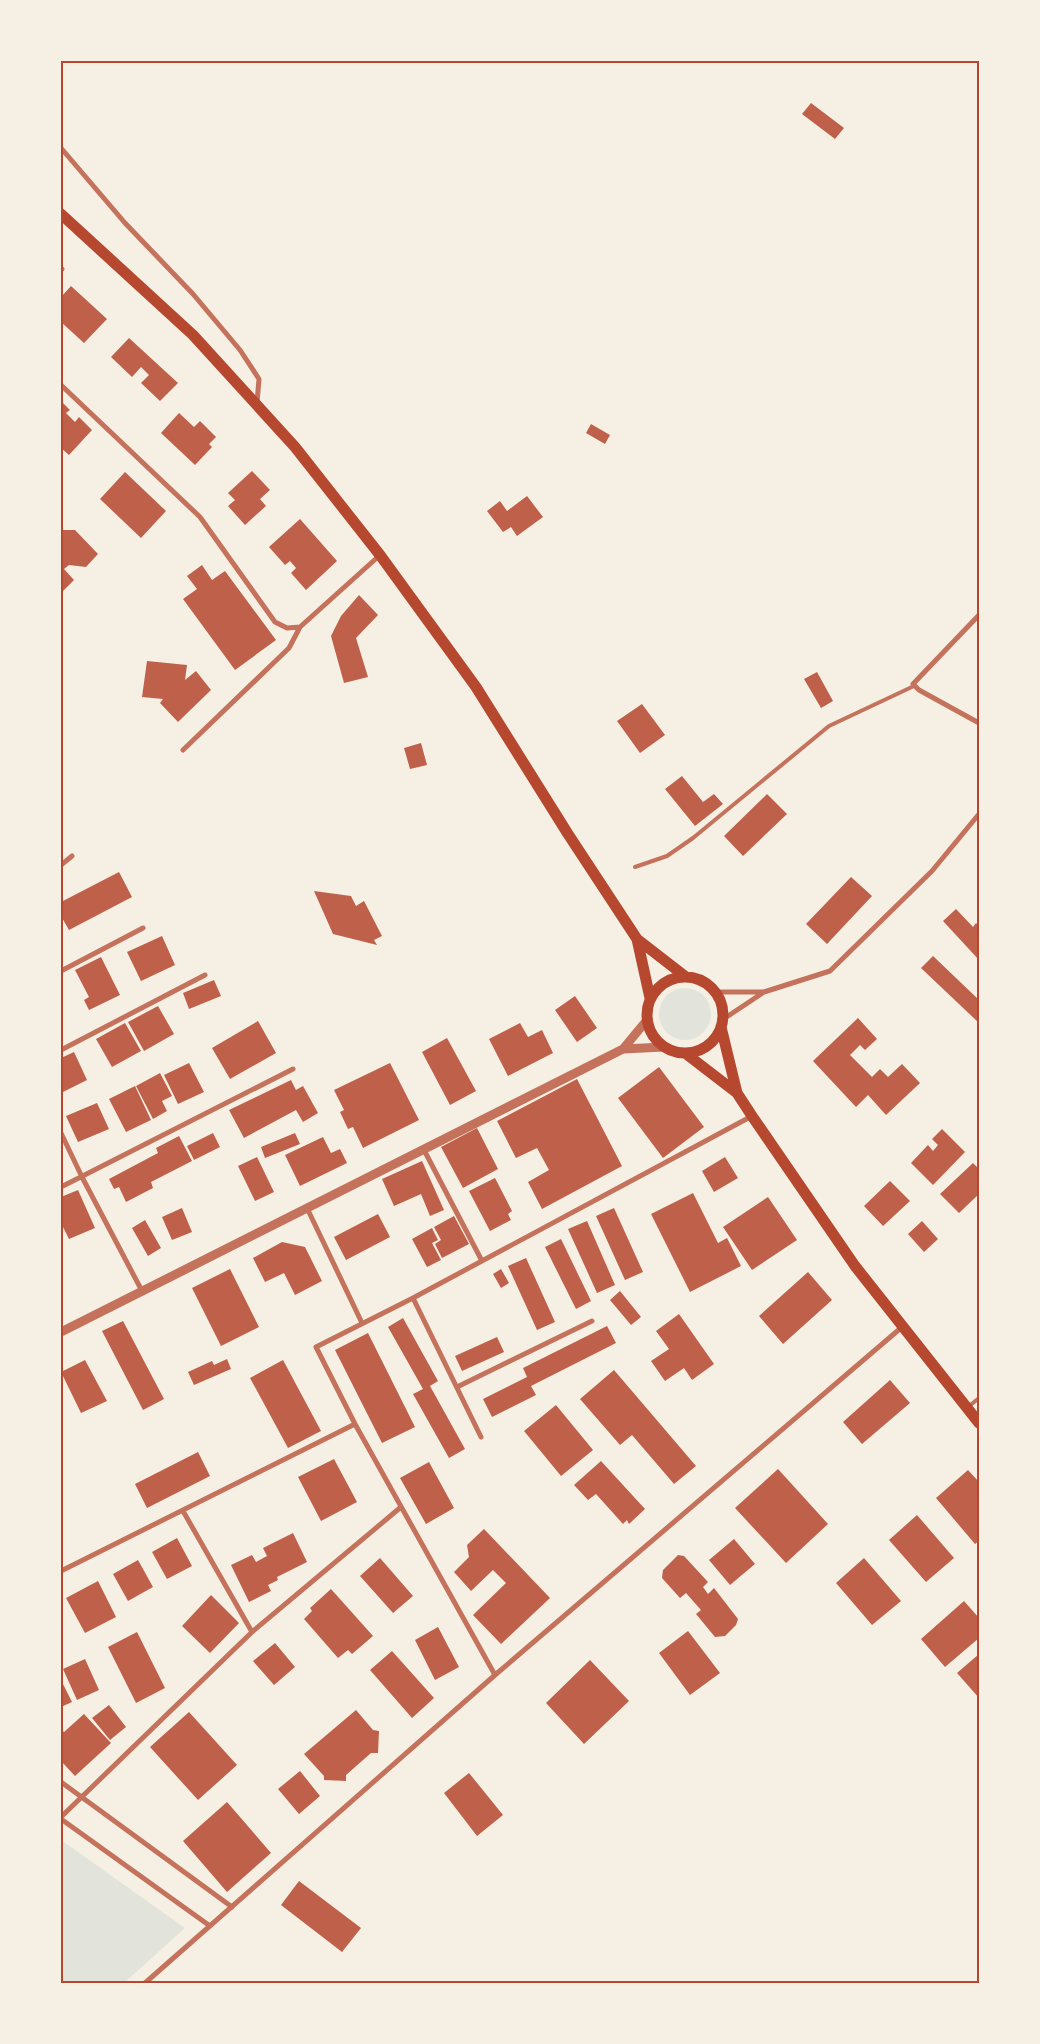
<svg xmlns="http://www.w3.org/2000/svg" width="1040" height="2044" viewBox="0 0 1040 2044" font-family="'Alegreya Sans',sans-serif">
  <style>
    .green { fill: #e2e4dc }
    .building { fill: #bf614a }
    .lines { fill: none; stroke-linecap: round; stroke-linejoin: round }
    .service { stroke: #c5725c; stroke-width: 4 }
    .minor { stroke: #c5725c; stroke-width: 5 }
    .tertiary { stroke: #c5725c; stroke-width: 9 }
    .primary { stroke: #b5482f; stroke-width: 11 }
    .neatline { fill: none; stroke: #b5482f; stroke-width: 2 }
  </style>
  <rect width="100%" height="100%" fill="#f6efe4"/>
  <!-- green -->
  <path class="green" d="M659 1014a26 26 0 1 1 52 0a26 26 0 1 1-52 0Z
    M61,1840L185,1928L124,1983H61Z"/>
  <!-- building -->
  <path class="building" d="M811,103L844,128L835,139L802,114Z
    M71,286L107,319L84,343L61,322V297Z
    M129,338L178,383L160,401L141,383L149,375L141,367L132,377L111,357Z
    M63,403L70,410L66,413L75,422L79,417L92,430L69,455L61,448V405Z
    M179,413L194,427L200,421L216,437L209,444L212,447L195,465L161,433Z
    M591,424L610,435L605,444L586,433Z
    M252,471L270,490L260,499L266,506L245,525L228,506L235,500L228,493Z
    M125,472L166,511L141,538L100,499Z
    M527,496L543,517L517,536L511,527L503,532L487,511L500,501L507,511Z
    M300,519L337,561L306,590L291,573L296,568L290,561L285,565L269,547Z
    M61,530H75L98,554L86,567L69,565L64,569L74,580L61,593Z
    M202,565L212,580L225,571L276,640L235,670L183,599L197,589L187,576Z
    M359,595L378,615L356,638L368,677L344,683L331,636L341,616Z
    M147,661L187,665L185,680L196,671L211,690L178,722L160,703L163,699L142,697Z
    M817,672L833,701L821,708L804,679Z
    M642,704L665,735L640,753L617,721Z
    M421,743L427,765L410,769L404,748Z
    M682,776L703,802L714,794L723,804L695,826L665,789Z
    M767,794L787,814L743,856L724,836Z
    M119,872L132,897L69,930L61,916V902Z
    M851,877L872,896L827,944L806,924Z
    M314,891L351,896L356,906L364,901L382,936L374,940L377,945L333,934Z
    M956,909L973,927L976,923L979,926V960L943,921Z
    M162,936L175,965L141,981L127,952Z
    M933,956L979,1000V1023L921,968Z
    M101,957L120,995L89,1010L84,1000L89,997L75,970Z
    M214,980L221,996L189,1009L183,993Z
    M575,996L597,1028L577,1042L555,1010Z
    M158,1006L174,1034L144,1051L128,1022Z
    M858,1018L877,1039L865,1050L860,1045L850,1055L872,1077L880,1069L888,1077L902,1064L920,1083L886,1115L868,1095L856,1107L813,1061Z
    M258,1021L276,1053L230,1079L212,1048Z
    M125,1023L141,1051L112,1067L96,1039Z
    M520,1023L528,1037L542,1030L553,1053L508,1076L489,1039Z
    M447,1038L476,1091L450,1105L422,1052Z
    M74,1052L87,1080L61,1093V1058Z
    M189,1063L204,1092L178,1104L164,1075Z
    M390,1063L419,1120L363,1148L353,1127L348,1129L340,1112L344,1110L334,1090Z
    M659,1067L704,1127L663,1158L618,1098Z
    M160,1073L172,1096L162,1101L167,1111L153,1119L136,1086Z
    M577,1079L622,1166L542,1209L528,1182L549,1170L537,1148L516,1158L497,1121Z
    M291,1080L296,1090L303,1086L318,1113L303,1122L296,1110L244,1138L229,1110Z
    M135,1086L151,1120L126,1132L109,1099Z
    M97,1103L109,1129L78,1142L66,1116Z
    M477,1128L498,1169L463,1188L441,1147Z
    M942,1129L965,1152L933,1185L911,1163L928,1145L933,1151L938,1145L932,1139Z
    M213,1133L220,1147L194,1160L187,1146Z
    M295,1133L300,1144L265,1158L261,1147Z
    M179,1136L192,1161L151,1182L153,1188L126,1202L119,1187L114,1189L109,1179L158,1153L156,1148Z
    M323,1137L331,1153L340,1149L347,1163L300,1186L285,1155Z
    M257,1157L274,1192L255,1201L238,1166Z
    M725,1157L738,1178L714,1192L702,1171Z
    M422,1161L444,1210L430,1216L421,1194L394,1206L382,1179Z
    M973,1163L979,1169V1194L959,1213L940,1194Z
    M495,1178L512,1211L508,1214L511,1220L490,1231L469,1191Z
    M890,1181L910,1201L883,1226L864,1206Z
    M78,1190L95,1228L69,1239L61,1223V1197Z
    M693,1193L718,1243L727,1238L741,1266L690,1292L651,1214Z
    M768,1197L797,1240L752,1270L723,1227Z
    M182,1208L192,1232L172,1240L162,1217Z
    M614,1208L643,1272L625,1280L596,1216Z
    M378,1214L390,1237L346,1260L334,1237Z
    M454,1216L469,1244L442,1258L435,1244L441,1240L434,1227Z
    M145,1220L161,1248L148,1256L132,1228Z
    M587,1221L615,1285L597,1293L568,1229Z
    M922,1221L938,1239L924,1252L908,1234Z
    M432,1228L438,1240L432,1243L441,1260L427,1267L412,1239Z
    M561,1239L591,1301L576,1309L545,1247Z
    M282,1242L305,1247L322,1281L295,1295L284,1273L265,1282L253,1258Z
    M526,1258L555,1322L537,1330L508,1266Z
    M230,1269L259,1327L221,1346L192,1288Z
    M501,1269L509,1283L501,1288L493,1274Z
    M808,1272L832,1300L783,1344L759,1316Z
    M620,1291L641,1317L631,1325L610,1300Z
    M679,1314L714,1364L692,1380L684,1368L665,1381L651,1361L669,1349L656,1331Z
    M403,1318L438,1381L430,1386L465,1449L449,1458L413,1394L423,1389L388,1327Z
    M123,1321L164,1399L143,1410L102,1331Z
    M607,1326L616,1343L531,1386L536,1395L492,1417L483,1399L527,1377L523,1368Z
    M368,1333L415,1427L382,1443L335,1350Z
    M497,1337L504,1352L462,1371L455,1356Z
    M227,1359L231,1369L194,1385L188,1372L212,1361L214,1365Z
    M85,1360L107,1401L81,1413L61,1372Z
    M283,1360L321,1431L288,1448L250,1378Z
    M614,1370L696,1466L674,1484L632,1435L620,1445L580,1399Z
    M890,1380L910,1403L862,1444L843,1422Z
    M556,1405L593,1450L561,1476L524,1431Z
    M198,1452L210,1476L147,1508L135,1484Z
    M334,1459L357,1502L321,1521L298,1477Z
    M601,1461L645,1509L629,1524L627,1520L623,1524L596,1494L588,1500L574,1485Z
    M429,1462L454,1508L426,1524L400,1478Z
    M778,1469L828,1524L786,1563L735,1508Z
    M968,1470L979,1482V1541L975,1544L936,1498Z
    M917,1515L954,1558L926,1582L889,1540Z
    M484,1529L550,1598L501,1644L473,1615L506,1583L493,1570L471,1591L454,1572L469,1557L467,1545Z
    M293,1533L307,1562L277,1577L278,1580L268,1585L271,1591L249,1602L231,1565L252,1555L256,1562L267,1556L263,1548Z
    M177,1538L192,1566L167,1579L152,1552Z
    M734,1539L755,1564L730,1585L709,1560Z
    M678,1555L684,1556L708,1582L703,1587L708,1594L714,1588L738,1619L736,1625L725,1636L715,1637L696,1614L701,1610L686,1593L680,1598L662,1578L663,1570Z
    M380,1558L413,1596L393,1613L360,1576Z
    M864,1558L901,1601L872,1625L836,1583Z
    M138,1560L153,1587L128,1601L113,1574Z
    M98,1581L116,1617L85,1633L66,1598Z
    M331,1589L373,1636L352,1654L348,1650L338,1658L304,1619L312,1611L310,1608Z
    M211,1595L239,1623L210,1653L182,1626Z
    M964,1601L979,1618V1638L945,1667L921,1639Z
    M438,1627L459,1667L435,1680L415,1640Z
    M688,1631L720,1673L690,1695L659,1653Z
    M137,1632L165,1688L136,1703L108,1647Z
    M275,1643L295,1667L274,1685L253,1661Z
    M392,1651L434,1698L412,1718L370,1670Z
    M979,1654V1698L957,1673Z
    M85,1659L99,1690L77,1700L63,1669Z
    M590,1660L629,1701L584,1744L546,1703Z
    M61,1680L72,1702L61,1707Z
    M109,1705L126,1727L110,1740L92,1718Z
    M356,1710L373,1730L379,1731L378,1753H371L346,1775V1781L324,1780V1776L304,1754Z
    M189,1712L237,1765L198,1800L150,1747Z
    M84,1714L111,1743L75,1776L61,1761V1729L64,1732Z
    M300,1771L320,1796L299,1814L278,1789Z
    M469,1773L503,1815L477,1836L444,1793Z
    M227,1802L271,1853L227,1892L183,1841Z
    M299,1881L361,1928L342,1952L281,1905Z"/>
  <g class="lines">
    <!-- service -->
    <path class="service" d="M635,867L667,856L693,838L829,726L914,686
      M968,1407L979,1398"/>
    <!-- minor -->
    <path class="minor" d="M61,148L125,223L193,294L240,350L259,379L257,403
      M61,269H62
      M61,385L200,517L275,622L287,628L300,627
      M979,615L913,684L919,690L979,723
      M183,750L289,648L300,627L380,555
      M61,865L72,856
      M61,971L143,928
      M715,992H763
      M722,1020L764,992L830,971L932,871L979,814
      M61,1050L205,975
      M61,1133L82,1177L142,1291
      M424,1150L482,1261
      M61,1187L293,1069
      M307,1208L362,1323
      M413,1298L481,1437
      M457,1387L592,1321
      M183,1511L252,1632
      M61,1571L355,1424
      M495,1675L355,1424L316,1347L413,1298L752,1116
      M61,1782L232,1907
      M61,1817L252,1632L401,1507
      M61,1819L210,1926
      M145,1983L495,1675L902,1327"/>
    <!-- tertiary -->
    <path class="tertiary" d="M623,1049L664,1047
      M61,1332L623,1049L647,1020"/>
    <!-- primary -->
    <path class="primary" d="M61,214L193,335L295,447L380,555L476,687L568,834L637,939L686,977
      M637,939L650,998
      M647 1015a38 38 0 1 1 76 0a38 38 0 1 1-76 0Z
      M721,1027L737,1093L752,1116L855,1266L979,1423
      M685,1053L737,1093"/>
  </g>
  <!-- border -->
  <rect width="1040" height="2044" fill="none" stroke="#f6efe4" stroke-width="125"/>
  <rect x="62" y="62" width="916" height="1920" class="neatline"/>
</svg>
